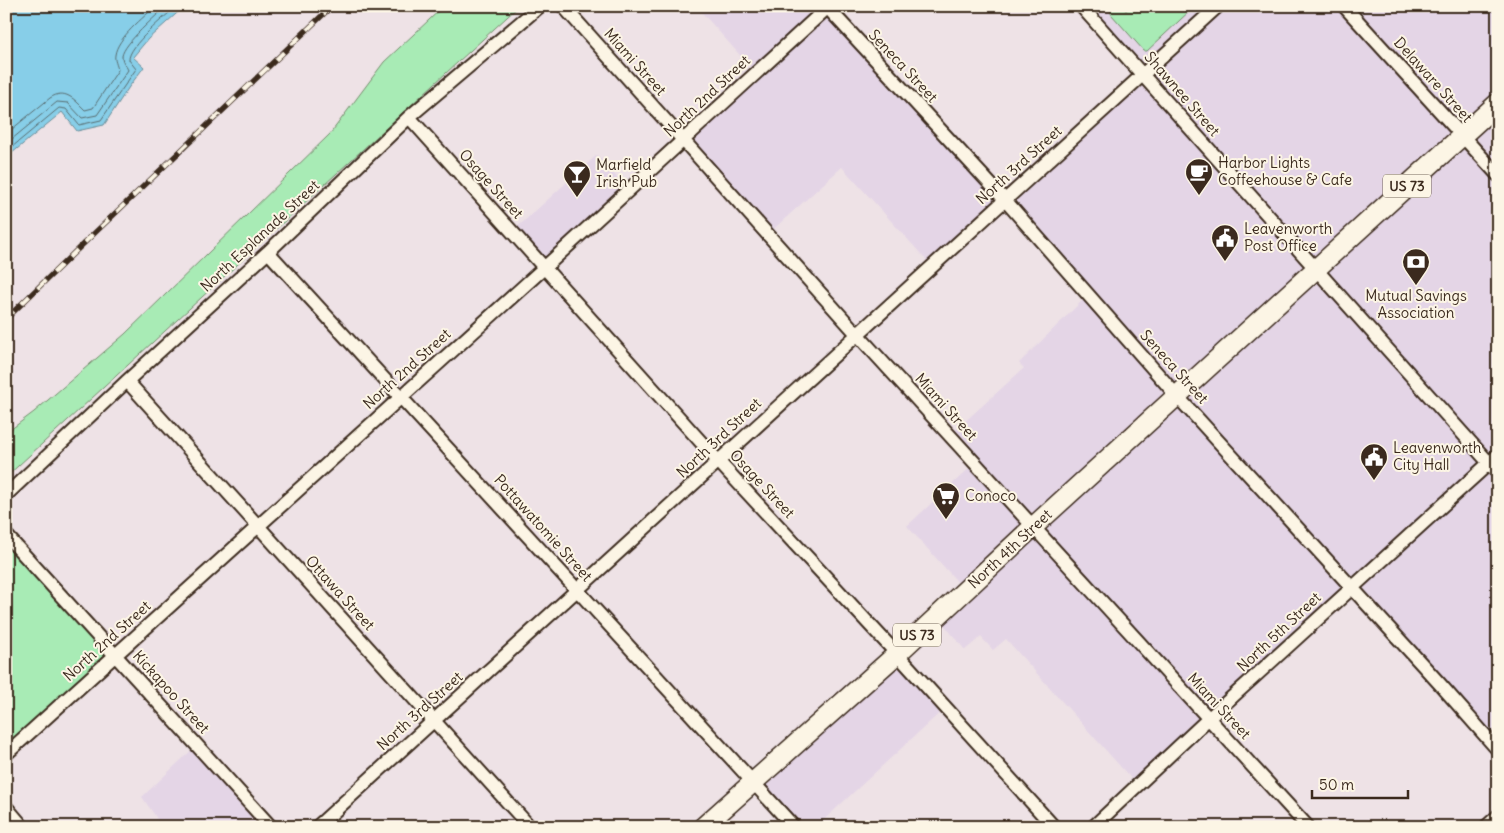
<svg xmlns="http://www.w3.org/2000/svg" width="1504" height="833" viewBox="0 0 1504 833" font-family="Delius,sans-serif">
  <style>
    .built { fill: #e4d5e6 }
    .green { fill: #a8ebb5; stroke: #728a6a }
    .water { fill: #87cee8; stroke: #698c97 }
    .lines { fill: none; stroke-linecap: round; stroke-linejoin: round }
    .shore { stroke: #596c6f; stroke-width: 1 }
    .minor-casing { stroke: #3b2a1e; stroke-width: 16 }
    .highway-casing { stroke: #3b2a1e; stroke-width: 22 }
    .minor { stroke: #fcf5e5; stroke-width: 12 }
    .highway { stroke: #fcf5e5; stroke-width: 19 }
    .rail-casing { stroke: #3b2a1e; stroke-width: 5.5 }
    .rail { stroke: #fcf5e5; stroke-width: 4; stroke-dasharray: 11; stroke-linecap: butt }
    .labels { text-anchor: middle; stroke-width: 4; stroke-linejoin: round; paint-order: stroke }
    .shield { fill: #fcf5e5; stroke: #75675a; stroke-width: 1 }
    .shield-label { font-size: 14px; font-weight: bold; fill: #3b2a1e }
    .street-label { font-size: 15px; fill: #3b2a1e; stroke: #fcf5e5 }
    .poi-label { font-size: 15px; fill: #3b2a1e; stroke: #fcf5e5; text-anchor: start }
  </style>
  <rect width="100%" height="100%" fill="#eee2e6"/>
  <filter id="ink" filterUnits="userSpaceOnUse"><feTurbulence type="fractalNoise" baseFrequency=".02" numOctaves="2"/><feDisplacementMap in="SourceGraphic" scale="10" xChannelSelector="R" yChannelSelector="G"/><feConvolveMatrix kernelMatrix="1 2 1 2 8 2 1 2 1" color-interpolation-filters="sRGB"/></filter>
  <g filter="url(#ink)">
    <!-- built -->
    <path class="built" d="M696,6H826L1005,200L1144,74L1081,6H1498V736L1439,683L1351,587L1137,785L1006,639L993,650L981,637L965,650L937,616L965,590L907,526L975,463L950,435L1024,368L1019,363L1088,295L1005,200L932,266L842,167L768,234L683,140L756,73Z
      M597,155L628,190L544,268L512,232Z
      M897,654L945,708L816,827H794L753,782Z
      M197,745L271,827H159L156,817L142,797Z"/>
    <!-- green -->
    <path class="green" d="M444,6H519L6,477V433L34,412L125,334L330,134L384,62Z
      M1115,6H1121L1126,11L1131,6H1195L1147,51H1144L1111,14V10Z
      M6,535L115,655L6,754Z"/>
    <!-- water -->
    <path class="water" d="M6,6H185L148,39L133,57L144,67L129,87L104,125L77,131L62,112L6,158Z"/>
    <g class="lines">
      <!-- shore -->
      <path class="shore" d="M6,134L50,98C65,88 74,99 85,110L93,108L118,70C117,65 114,60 115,55C117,38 144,17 156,6
        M6,144L57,102L68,103L82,118L97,115L128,70C126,65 122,62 122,56C124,43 157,15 167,6
        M6,152L59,108L66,109L79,125L101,120L136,69L129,60C128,46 166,16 177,6"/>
      <!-- minor casing -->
      <g class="minor-casing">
        <path id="minor" d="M563,6L857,334L1308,827
          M826,6L1005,200L1177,396L1439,683L1498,750
          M1081,6L1498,473
          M1344,6L1498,175
          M409,117L718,461L897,654L1054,827
          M268,252L794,827
          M127,381L530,827
          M6,495L127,381L268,252L409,117L540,6
          M6,535L271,827
          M6,754L544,268L829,6
          M6,807L23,827
          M317,827L1218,6
          M1093,827L1208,719L1498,455
          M1486,827L1498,816"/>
      </g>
      <!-- highway casing -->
      <g class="highway-casing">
        <path id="highway" d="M703,827L897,654L1033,527L1498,103"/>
      </g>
      <!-- minor -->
      <use href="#minor" class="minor"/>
      <!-- highway -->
      <use href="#highway" class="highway"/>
      <!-- rail casing -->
      <g class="rail-casing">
        <path id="rail" d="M6,319L81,246L332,6"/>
      </g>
      <!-- rail -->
      <use href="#rail" class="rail"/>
    </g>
  </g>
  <!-- icons -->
  <defs>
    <g id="cafe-pin" transform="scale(1.4375)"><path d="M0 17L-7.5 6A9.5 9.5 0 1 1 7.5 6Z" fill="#3b2a1e" stroke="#fcf5e5"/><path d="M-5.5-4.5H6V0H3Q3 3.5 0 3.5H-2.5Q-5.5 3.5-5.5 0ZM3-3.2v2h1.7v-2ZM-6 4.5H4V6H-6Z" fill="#fff"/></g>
    <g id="bar-pin" transform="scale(1.4375)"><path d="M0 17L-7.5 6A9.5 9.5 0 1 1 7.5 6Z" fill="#3b2a1e" stroke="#fcf5e5"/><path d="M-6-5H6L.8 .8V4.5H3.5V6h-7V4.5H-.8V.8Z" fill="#fff"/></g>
    <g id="civic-pin" transform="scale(1.4375)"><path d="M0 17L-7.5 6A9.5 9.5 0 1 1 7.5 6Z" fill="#3b2a1e" stroke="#fcf5e5"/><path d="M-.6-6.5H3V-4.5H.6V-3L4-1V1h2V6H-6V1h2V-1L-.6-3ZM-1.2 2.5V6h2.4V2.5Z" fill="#fff"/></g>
    <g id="bank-pin" transform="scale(1.4375)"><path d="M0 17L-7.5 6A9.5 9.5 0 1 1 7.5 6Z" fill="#3b2a1e" stroke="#fcf5e5"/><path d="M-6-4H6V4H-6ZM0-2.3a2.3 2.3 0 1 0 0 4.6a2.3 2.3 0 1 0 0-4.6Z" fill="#fff"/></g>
    <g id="supermarket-pin" transform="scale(1.4375)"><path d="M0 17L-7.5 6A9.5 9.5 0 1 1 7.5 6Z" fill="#3b2a1e" stroke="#fcf5e5"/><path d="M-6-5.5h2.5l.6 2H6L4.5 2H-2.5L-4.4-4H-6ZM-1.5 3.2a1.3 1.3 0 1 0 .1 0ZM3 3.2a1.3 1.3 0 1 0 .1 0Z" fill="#fff"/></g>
  </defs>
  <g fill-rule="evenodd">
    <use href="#cafe-pin" x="1199" y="172"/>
    <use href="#bar-pin" x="577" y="174"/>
    <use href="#civic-pin" x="1225" y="238"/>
    <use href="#bank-pin" x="1416" y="262"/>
    <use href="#civic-pin" x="1374" y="457"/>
    <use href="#supermarket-pin" x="946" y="496"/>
  </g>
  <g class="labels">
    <!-- shield labels -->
    <g class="shield">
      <rect x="1383" y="174.5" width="48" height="23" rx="4"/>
      <rect x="893" y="623.5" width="48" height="23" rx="4"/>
    </g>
    <g class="shield-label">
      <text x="1407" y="191">US 73</text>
      <text x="917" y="640">US 73</text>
    </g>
    <!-- street labels -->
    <g class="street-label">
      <text transform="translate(635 62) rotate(48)" y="5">Miami Street</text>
      <text transform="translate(903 66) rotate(47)" y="5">Seneca Street</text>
      <text transform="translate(1433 80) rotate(48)" y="5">Delaware Street</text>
      <text transform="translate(1182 94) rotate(49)" y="5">Shawnee Street</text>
      <text transform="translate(707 96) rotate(-43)" y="5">North 2nd Street</text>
      <text transform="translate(1019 165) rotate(-42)" y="5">North 3rd Street</text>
      <text transform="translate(491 184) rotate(48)" y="5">Osage Street</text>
      <text transform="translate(260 236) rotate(-43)" y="5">North Esplanade Street</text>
      <text transform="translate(1174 367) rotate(48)" y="5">Seneca Street</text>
      <text transform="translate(407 369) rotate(-42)" y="5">North 2nd Street</text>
      <text transform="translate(946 407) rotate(48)" y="5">Miami Street</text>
      <text transform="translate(719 438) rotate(-43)" y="5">North 3rd Street</text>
      <text transform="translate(762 484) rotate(47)" y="5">Osage Street</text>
      <text transform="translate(543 528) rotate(48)" y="5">Pottawatomie Street</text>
      <text transform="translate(1010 549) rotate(-43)" y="5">North 4th Street</text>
      <text transform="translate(340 593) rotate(48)" y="5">Ottawa Street</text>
      <text transform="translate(1279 632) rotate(-43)" y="5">North 5th Street</text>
      <text transform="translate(107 641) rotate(-42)" y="5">North 2nd Street</text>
      <text transform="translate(171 692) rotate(48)" y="5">Kickapoo Street</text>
      <text transform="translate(1219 706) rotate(47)" y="5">Miami Street</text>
      <text transform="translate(420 711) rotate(-42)" y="5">North 3rd Street</text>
    </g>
    <!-- poi labels -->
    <g class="poi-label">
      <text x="1218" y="168">Harbor Lights<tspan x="1218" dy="17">Coffeehouse &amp; Cafe</tspan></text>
      <text x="596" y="170">Marfield<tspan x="596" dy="17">Irish Pub</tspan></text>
      <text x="1244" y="234">Leavenworth<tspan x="1244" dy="17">Post Office</tspan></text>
      <text x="1416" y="301" text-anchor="middle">Mutual Savings<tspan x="1416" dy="17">Association</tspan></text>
      <text x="1393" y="453">Leavenworth<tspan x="1393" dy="17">City Hall</tspan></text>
      <text x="965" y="501">Conoco</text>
    </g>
  </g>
  <!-- margin -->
  <rect width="1504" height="833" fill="none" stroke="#fcf5e5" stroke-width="25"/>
  <rect x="12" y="12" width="1479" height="808" fill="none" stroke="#3b2a1e" stroke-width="2" filter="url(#ink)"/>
  <!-- scale -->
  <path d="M1312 790v8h96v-8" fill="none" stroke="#3b2a1e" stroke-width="2.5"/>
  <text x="1319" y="790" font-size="15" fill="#3b2a1e" stroke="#fcf5e5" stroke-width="4" paint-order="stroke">50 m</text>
</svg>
